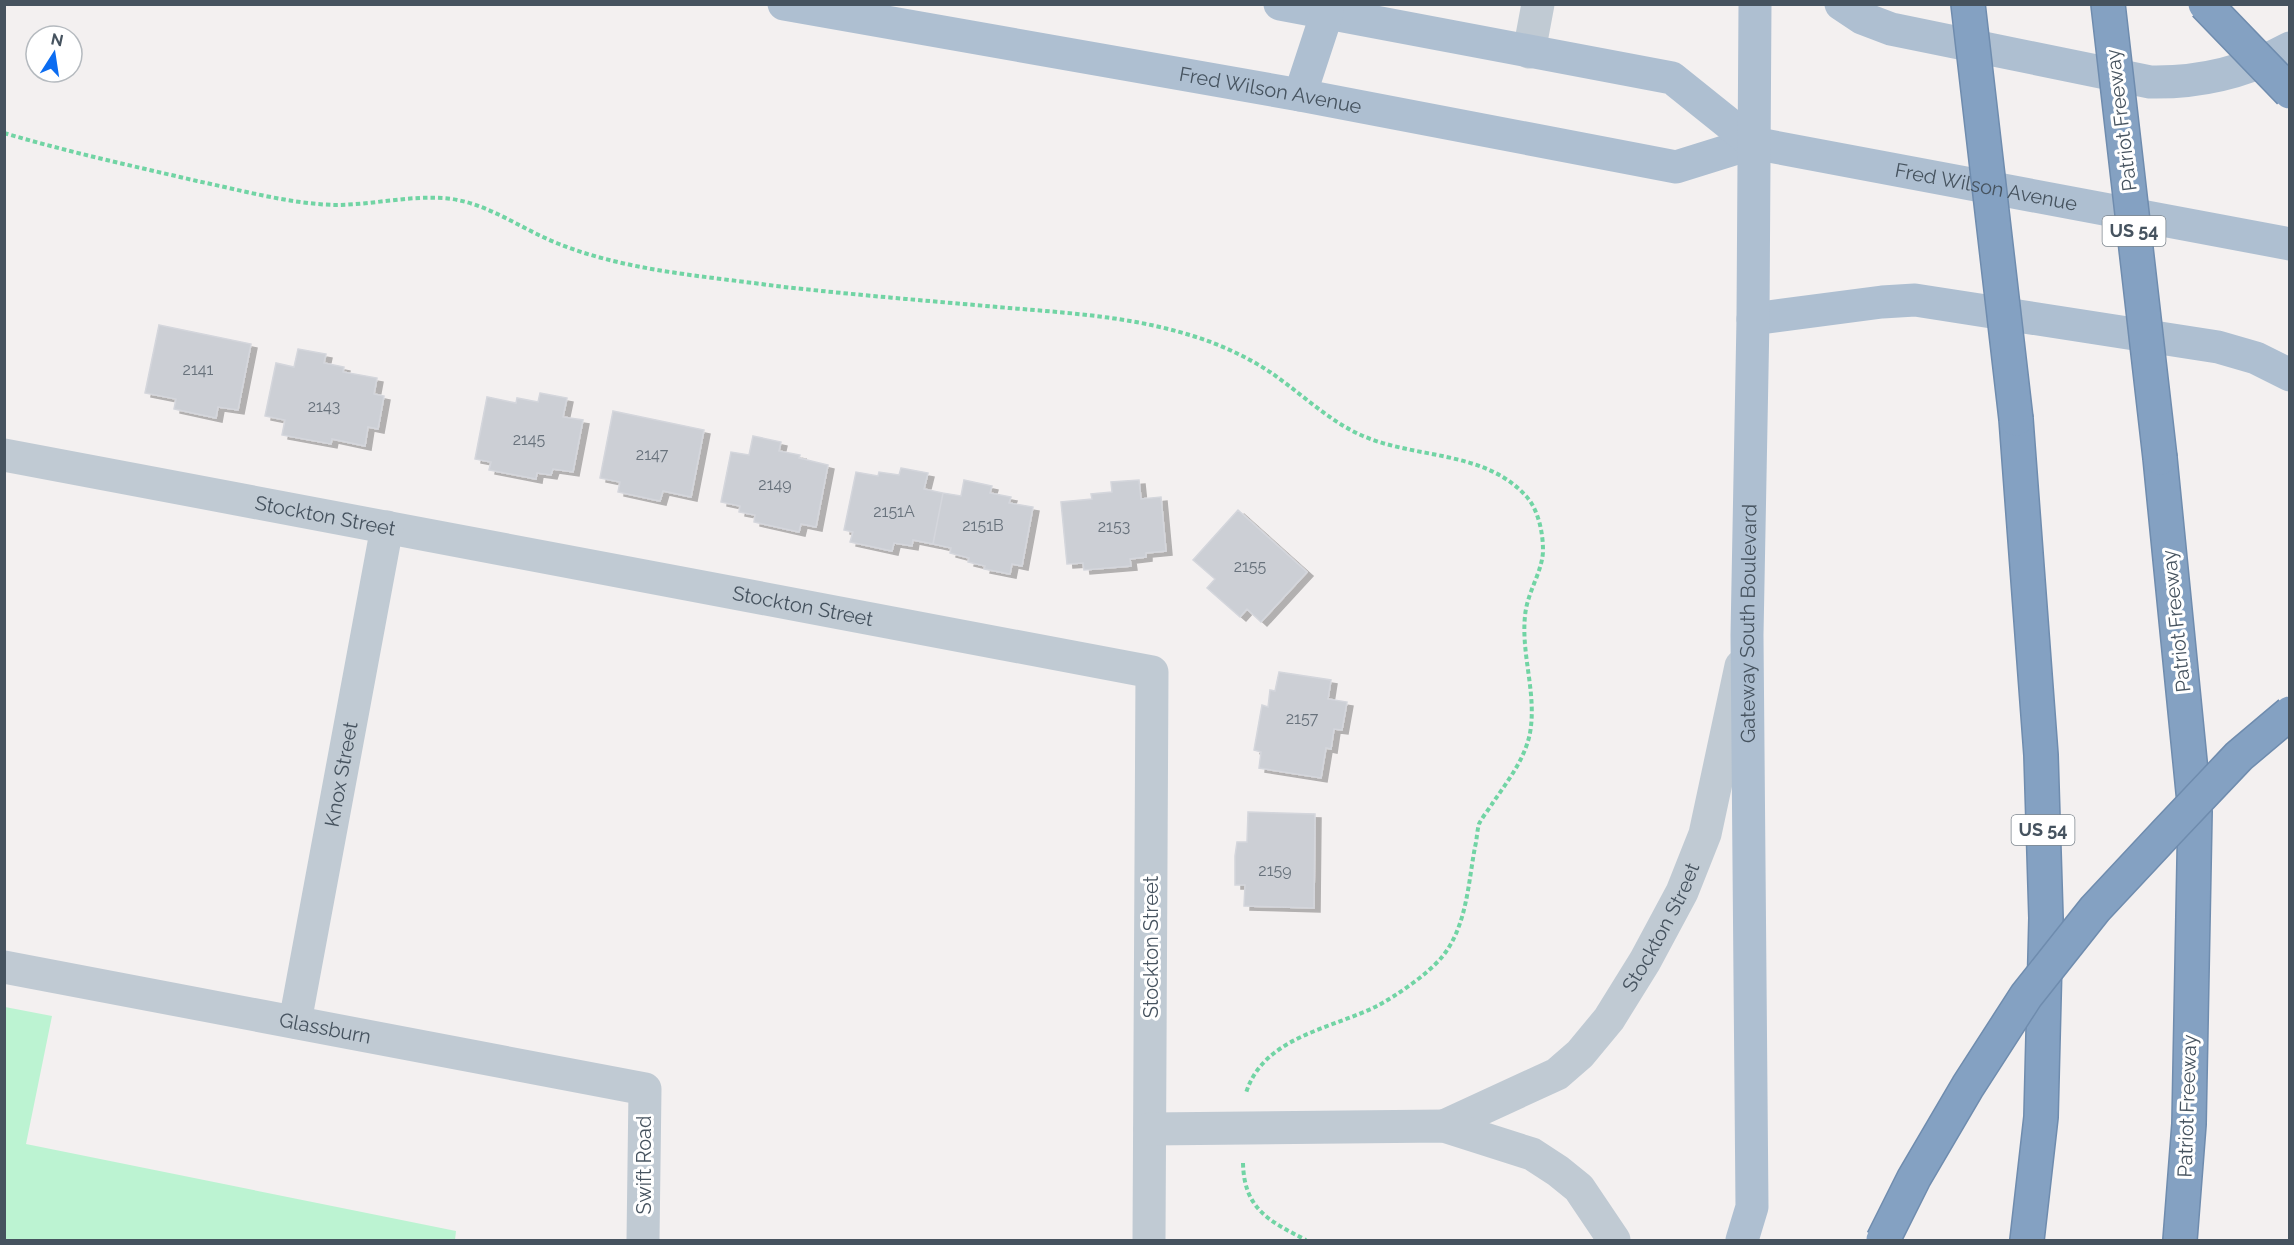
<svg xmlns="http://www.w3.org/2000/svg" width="2294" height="1245" viewBox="0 0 2294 1245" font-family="Raleway,sans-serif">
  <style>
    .green { fill: #bcf3d2 }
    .building { fill: #cccfd5; stroke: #d4d6dc; stroke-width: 1.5; filter: url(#shadow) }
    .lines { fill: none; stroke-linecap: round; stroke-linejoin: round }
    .highway-casing { stroke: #6f8cae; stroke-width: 36 }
    .path { stroke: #71d4a4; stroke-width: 4; stroke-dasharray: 4.5 3; stroke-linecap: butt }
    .minor { stroke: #c0cad3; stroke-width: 33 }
    .major { stroke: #aebfd1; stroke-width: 33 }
    .highway { stroke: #84a1c2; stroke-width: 33 }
    .highway-bridge-casing { stroke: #6f8cae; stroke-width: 36; stroke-linecap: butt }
    .highway-bridge { stroke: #84a1c2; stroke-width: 33 }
    .labels { text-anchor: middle; stroke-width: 6; stroke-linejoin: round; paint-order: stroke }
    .number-label { font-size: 16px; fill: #68727c }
    .shield { fill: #fff; stroke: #7e878f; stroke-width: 1.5 }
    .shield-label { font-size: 18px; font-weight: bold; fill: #46535f }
    .street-label { font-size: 20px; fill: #46535f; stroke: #fff }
  </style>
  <defs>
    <filter id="shadow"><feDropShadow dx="6" dy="4" stdDeviation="0" flood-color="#0004"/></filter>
  </defs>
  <rect width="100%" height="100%" fill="#f3f0f0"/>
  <!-- green -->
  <path class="green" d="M5,1007L52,1016L26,1144L456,1231L455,1240H5Z"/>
  <!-- building -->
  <path class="building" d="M159,325L251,344L238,410L218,407L216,418L174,409L176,399L145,393Z
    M298,349L326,354L324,363L344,367L343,372L377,378L374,394L384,396L378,429L368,427L365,446L332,439L331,444L282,435L285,420L265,416L276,363L294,367Z
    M540,393L567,398L563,417L583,420L573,472L553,469L551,475L537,473L536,479L489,470L491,462L475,459L487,397L516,403L517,398L538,402Z
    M613,411L704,430L691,497L663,491L660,501L618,492L620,482L600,478Z
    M753,436L781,442L779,451L800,455L799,458L828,465L816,527L801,524L799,532L754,522L755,515L739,512L740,506L721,502L731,452L749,455Z
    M901,468L928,473L924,489L943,493L933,544L913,540L912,546L894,543L892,551L850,542L853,532L844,530L856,472L878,476L879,472L899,475Z
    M964,480L992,486L990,493L1011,497L1009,503L1033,507L1022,566L1012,564L1010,574L984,569L985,566L968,562L969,558L950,553L951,548L933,544L943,493L961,496Z
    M1139,480L1141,499L1161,497L1166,551L1146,553V557L1130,559L1131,566L1084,570L1083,563L1067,564L1061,502L1092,499L1091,494L1112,492L1111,482Z
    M1238,510L1307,572L1261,622L1247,609L1240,617L1207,588L1215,579L1193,560Z
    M1279,672L1331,680L1328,699L1347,702L1342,730L1334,729L1331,749L1326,748L1321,778L1259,768L1261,752L1254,750L1262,705L1268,707L1270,690L1275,691Z
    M1248,812L1315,814L1314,908L1244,906L1245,885H1235V856L1237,842H1247Z"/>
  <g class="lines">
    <!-- highway casing -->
    <g class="highway-casing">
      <path id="highway" d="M2016,419L2041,755L2046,918L2041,1117L2027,1240
        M2160,458L2195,812L2189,1124L2180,1240"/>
    </g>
    <!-- path -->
    <path class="path" d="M4,133C68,152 133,166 197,181C240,190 291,204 335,205C374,205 413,194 452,199C491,205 523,230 559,244C627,271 704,276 776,286C854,295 931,301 1009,308C1071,313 1133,317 1193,336C1219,344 1245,356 1267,370C1299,391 1328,421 1363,436C1416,459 1484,450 1526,496C1538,509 1543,532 1543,550C1543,571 1527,592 1525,616C1521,655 1537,694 1530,733C1525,759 1507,782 1492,804C1489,809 1481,819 1479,824C1477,831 1477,839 1475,847C1468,884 1467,926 1442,957C1428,974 1396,996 1377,1006C1331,1029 1263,1037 1246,1093
      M1243,1163C1244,1209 1269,1221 1306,1240"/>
    <!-- minor -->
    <g class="minor">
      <path d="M1529,52L1538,4"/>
      <path id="s1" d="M4,455L1152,672L1149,1240"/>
      <path id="s2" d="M4,967L645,1089L643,1240"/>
      <path id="s3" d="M295,1022L387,527"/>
      <path id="s4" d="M1444,1126L1557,1074L1580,1054L1609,1019L1645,961L1682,892L1705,834L1741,666"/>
      <path d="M1150,1129L1444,1126L1532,1154L1558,1171L1579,1188L1614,1240"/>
    </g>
    <!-- major -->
    <g class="major">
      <path id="s5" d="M784,4L1300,95L1676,167L1753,143"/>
      <path id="s6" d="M1280,4L1672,78L1753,143L2290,244"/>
      <path d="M1841,4L1862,18L1891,29L2150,82C2200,83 2246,72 2290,48"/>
      <path d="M1300,95L1327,13"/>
      <path d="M1753,319L1882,302L1915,300L2218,347L2256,358L2290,375"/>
      <path id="s7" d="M1742,1240L1752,1207L1747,635L1753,319L1755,4"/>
    </g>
    <!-- highway -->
    <use href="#highway" class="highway"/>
    <!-- highway-bridge casing -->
    <g class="highway-bridge-casing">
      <path id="highway-bridge" d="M1968,4L2016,419
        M2108,4L2160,458
        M2205,4L2290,92
        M1883,1240L1914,1178L1968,1086L2026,996L2095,909L2167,832L2239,756L2290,713"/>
    </g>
    <!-- highway-bridge -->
    <use href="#highway-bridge" class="highway-bridge"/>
  </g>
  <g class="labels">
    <!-- number labels -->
    <g class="number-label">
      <text x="198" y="375">2141</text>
      <text x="324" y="412">2143</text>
      <text x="529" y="445">2145</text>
      <text x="652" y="460">2147</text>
      <text x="775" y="490">2149</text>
      <text x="894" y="517">2151A</text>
      <text x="983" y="531">2151B</text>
      <text x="1114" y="532">2153</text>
      <text x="1250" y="572">2155</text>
      <text x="1302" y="724">2157</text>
      <text x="1275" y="876">2159</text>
    </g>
    <!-- shield labels -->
    <g class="shield">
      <rect x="2102.5" y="216" width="63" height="30" rx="4.5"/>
      <rect x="2011.5" y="815" width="63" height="30" rx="4.5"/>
    </g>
    <g class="shield-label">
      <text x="2134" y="237">US 54</text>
      <text x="2043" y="836">US 54</text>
    </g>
    <!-- street labels -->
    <g class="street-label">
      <text dy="7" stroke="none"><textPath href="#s5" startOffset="494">Fred Wilson Avenue</textPath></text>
      <text transform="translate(2121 120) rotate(-97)" y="7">Patriot Freeway</text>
      <text dy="7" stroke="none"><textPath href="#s6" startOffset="740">Fred Wilson Avenue</textPath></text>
      <text dy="7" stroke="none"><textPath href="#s1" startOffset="327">Stockton Street</textPath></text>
      <text dy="7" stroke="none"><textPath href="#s1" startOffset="813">Stockton Street</textPath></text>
      <text transform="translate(2176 621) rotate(-96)" y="7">Patriot Freeway</text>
      <text dy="7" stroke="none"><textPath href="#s7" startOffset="618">Gateway South Boulevard</textPath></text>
      <text dy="7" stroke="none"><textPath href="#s3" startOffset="252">Knox Street</textPath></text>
      <text dy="7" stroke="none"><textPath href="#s4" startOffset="306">Stockton Street</textPath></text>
      <text transform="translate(1151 947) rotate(-90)" y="7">Stockton Street</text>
      <text dy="7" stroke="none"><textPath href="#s2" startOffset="327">Glassburn</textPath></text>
      <text transform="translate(2187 1106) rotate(-88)" y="7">Patriot Freeway</text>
      <text transform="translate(644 1165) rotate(-90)" y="7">Swift Road</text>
    </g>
  </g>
  <!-- border -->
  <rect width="2294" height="1245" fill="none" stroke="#46535f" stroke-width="12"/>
  <!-- north arrow -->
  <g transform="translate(54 54) rotate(12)"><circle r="28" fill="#ffffff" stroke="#b5babf" stroke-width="1.5"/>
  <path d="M0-4.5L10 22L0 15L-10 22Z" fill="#0b6cf1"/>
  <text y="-9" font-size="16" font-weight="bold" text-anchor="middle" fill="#46535f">N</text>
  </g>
</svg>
